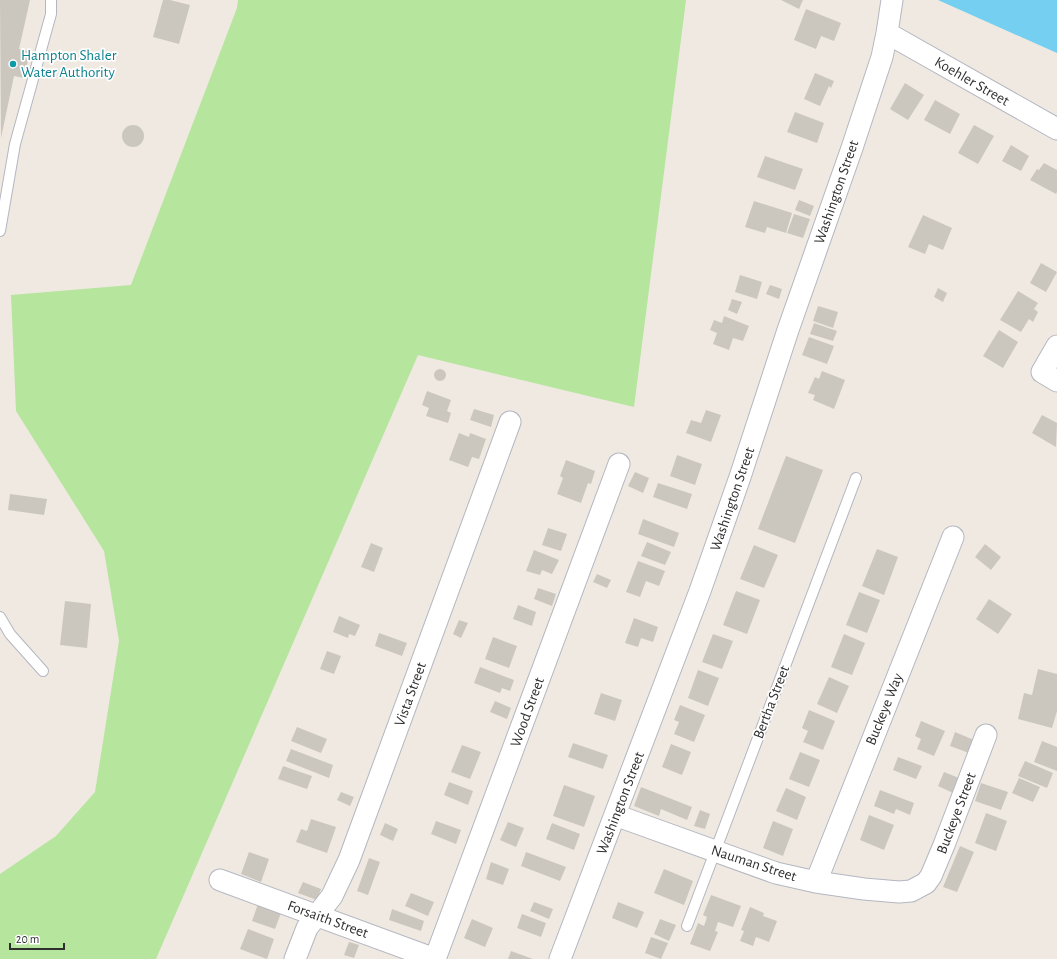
<svg xmlns="http://www.w3.org/2000/svg" width="1057" height="959" viewBox="0 0 1057 959" font-family="'Alegreya Sans',sans-serif">
  <style>
    .green { fill: #b6e59e }
    .water { fill: #75cff0 }
    .building { fill: #cbc7bf }
    .lines { fill: none; stroke-linecap: round; stroke-linejoin: round }
    .lane-casing { stroke: #b4b7c1; stroke-width: 12 }
    .street-casing { stroke: #b4b7c1; stroke-width: 23 }
    .lane { stroke: #fff; stroke-width: 10 }
    .street { stroke: #fff; stroke-width: 21 }
    .culture-dot { fill: #0f9aa8; stroke: #fff; stroke-width: 1.5 }
    .labels { text-anchor: middle; stroke-width: 3.5; stroke-linejoin: round; paint-order: stroke }
    .culture-label { font-size: 15px; fill: #0d838f; stroke: #fff; text-anchor: start }
    .street-label { font-size: 15px; fill: #2e2e2e; stroke: #fff }
  </style>
  <rect width="100%" height="100%" fill="#efe9e1"/>
  <!-- green -->
  <path class="green" d="M238,0H686L634,407L418,355L156,959H0V874L56,836L95,792L119,641L104,551L16,411L11,295L131,285L237,8Z"/>
  <!-- water -->
  <path class="water" d="M938,0H1057V53Z"/>
  <!-- building -->
  <path class="building" d="M0,0H30L19,49L30,51L24,78L14,76L1,138Z
    M163,0H170L190,5L179,44L153,37Z
    M781,0H803L799,9Z
    M806,9L841,23L834,41L821,36L816,49L794,40Z
    M815,73L834,81L831,88L829,86L820,106L804,99Z
    M905,83L924,95L908,120L890,109Z
    M935,100L960,114L950,134L924,120Z
    M795,112L824,123L817,143L787,132Z
    M974,125L994,136L978,164L958,153Z
    M122 136a11 11 0 1 1 22 0a11 11 0 1 1-22 0Z
    M1011,145L1029,156L1021,171L1002,161Z
    M765,156L803,169L795,190L757,177Z
    M1044,163L1057,170V192L1056,194L1030,180L1037,169L1039,170Z
    M799,200L814,206L810,216L795,210Z
    M754,201L792,213L786,233L767,227L765,233L745,227Z
    M794,214L810,219L803,238L787,233Z
    M923,215L952,228L943,250L929,244L925,254L908,247Z
    M1041,263L1057,272L1046,292L1030,283Z
    M740,275L762,282L757,299L735,292Z
    M770,285L782,289L779,299L766,294Z
    M938,288L947,293L943,302L934,297Z
    M1018,291L1038,303L1034,309L1038,312L1033,322L1029,319L1021,332L1000,320Z
    M732,299L742,302L737,314L728,310Z
    M818,306L838,312L833,328L813,321Z
    M724,316L749,326L743,341L733,338L729,350L713,344L717,333L710,330L714,320L722,323Z
    M814,323L837,331L833,341L810,334Z
    M999,330L1018,342L1003,368L983,356Z
    M809,337L834,346L827,364L802,355Z
    M434 375a6 6 0 1 1 12 0a6 6 0 1 1-12 0Z
    M822,371L845,380L834,409L813,400L815,395L808,393L815,377L819,379Z
    M427,391L451,400L447,411L451,413L448,423L426,416L429,408L422,405Z
    M474,409L494,415L491,427L470,420Z
    M706,410L721,415L711,442L686,433L691,420L701,423Z
    M1042,415L1057,423L1056,447L1032,433Z
    M459,433L469,437L470,433L486,439L479,459L472,457L468,467L449,460Z
    M677,455L702,464L695,485L670,476Z
    M786,456L823,470L795,543L758,529Z
    M566,460L595,471L591,484L588,483L581,503L557,494L563,478L560,476Z
    M635,472L649,478L643,493L628,486Z
    M658,483L692,494L687,509L653,497Z
    M10,494L47,499L44,515L8,510Z
    M643,519L679,533L674,547L638,534Z
    M548,528L567,534L561,551L542,545Z
    M647,542L671,552L665,565L641,556Z
    M371,543L383,548L374,572L361,567Z
    M985,544L1001,557L991,570L975,557Z
    M754,545L778,555L764,588L740,579Z
    M877,549L898,557L884,595L862,586Z
    M534,550L559,560L552,574L542,570L540,575L526,571Z
    M638,561L665,571L659,586L646,581L640,597L626,592Z
    M597,574L611,580L607,588L593,582Z
    M538,588L556,594L552,606L534,599Z
    M736,591L760,600L747,634L723,625Z
    M859,592L880,600L867,633L846,625Z
    M989,599L1012,614L998,634L976,619Z
    M65,601L91,604L87,648L60,645Z
    M518,605L536,612L532,626L513,619Z
    M339,616L360,625L355,636L349,634L348,638L333,632Z
    M634,618L658,627L653,642L641,638L638,647L625,643Z
    M459,620L468,623L461,638L453,634Z
    M379,633L407,643L402,656L375,646Z
    M713,634L733,641L722,669L702,662Z
    M844,634L865,643L852,675L831,667Z
    M493,637L517,646L509,668L485,659Z
    M327,651L341,656L334,674L320,669Z
    M480,667L514,680L510,691L502,688L500,693L474,683Z
    M1038,669L1057,674V711L1052,728L1018,719L1024,693L1032,695Z
    M698,670L719,678L708,706L688,698Z
    M829,677L849,686L837,713L817,704Z
    M601,693L622,700L615,721L594,714Z
    M495,701L511,708L507,719L490,712Z
    M680,705L705,715L694,742L674,734L679,722L674,720Z
    M809,710L835,721L823,750L803,742L808,731L802,728Z
    M921,721L945,731L934,756L917,749L921,739L915,736Z
    M297,727L327,739L321,753L291,741Z
    M955,732L974,740L969,753L950,746Z
    M1042,741L1057,747V771L1034,762Z
    M573,743L608,755L603,769L568,757Z
    M671,744L691,752L682,775L662,767Z
    M462,745L481,752L470,779L451,772Z
    M291,749L333,765L329,778L286,761Z
    M800,752L820,760L809,787L789,779Z
    M898,757L922,766L916,779L893,770Z
    M1025,761L1053,773L1047,788L1018,776Z
    M283,766L312,776L307,789L278,779Z
    M944,772L959,778L953,793L938,786Z
    M1019,778L1040,787L1033,802L1012,793Z
    M449,782L473,791L468,805L444,795Z
    M981,783L1008,792L1001,810L975,801Z
    M564,785L595,796L584,827L553,816Z
    M641,787L692,807L687,820L661,809L659,816L634,806Z
    M786,788L806,797L797,820L776,811Z
    M880,790L914,803L910,815L896,809L894,814L874,806Z
    M341,792L354,797L350,806L337,800Z
    M700,810L710,814L705,829L694,826Z
    M986,813L1007,821L996,851L975,843Z
    M869,815L894,825L884,850L860,840Z
    M311,819L336,827L327,853L296,842L301,829L307,831Z
    M436,821L461,830L456,844L431,834Z
    M773,821L793,829L783,856L763,848Z
    M508,822L524,828L516,847L500,840Z
    M385,823L398,829L393,841L380,835Z
    M552,823L580,834L574,850L546,839Z
    M960,846L974,852L957,892L943,887Z
    M249,852L269,859L261,882L241,874Z
    M526,852L566,867L560,881L521,866Z
    M369,858L380,862L368,895L357,891Z
    M491,862L509,869L503,885L486,879Z
    M664,869L693,881L684,905L654,893Z
    M303,882L321,889L317,900L298,893Z
    M411,893L434,902L428,916L405,906Z
    M711,895L741,906L733,927L718,922L715,931L718,932L710,951L690,944L698,923L704,926L707,917L703,915Z
    M534,902L553,909L549,919L530,911Z
    M618,902L644,912L637,928L612,918Z
    M258,904L281,913L275,929L252,921Z
    M750,907L764,913L763,916L777,921L769,942L756,937L753,946L740,941L744,931L741,930Z
    M392,909L424,921L421,931L389,920Z
    M522,914L546,923L541,937L517,928Z
    M472,919L493,928L485,947L464,938Z
    M660,919L676,925L669,941L654,934Z
    M248,929L274,939L267,959L240,949Z
    M651,937L668,943L661,959L645,953Z
    M349,942L359,945L354,958L344,955Z
    M511,951L533,959H508Z"/>
  <g class="lines">
    <!-- lane casing -->
    <g class="lane-casing">
      <path id="lane" d="M0,231L15,144L51,14V0
        M0,617L10,634L43,671
        M687,926L856,478"/>
    </g>
    <!-- street casing -->
    <g class="street-casing">
      <path id="street" d="M887,33L1057,129
        M1057,346L1042,372L1057,381
        M615,815L776,873L816,882L864,889L899,892L911,891L926,883L931,876L944,845L986,735
        M220,880L435,959
        M816,882L953,537
        M295,959L307,928L332,896L349,860L510,422
        M435,959L619,464
        M560,959L700,591L740,477L788,330L852,148L882,57L887,33L892,0"/>
    </g>
    <!-- lane -->
    <use href="#lane" class="lane"/>
    <!-- street -->
    <use href="#street" class="street"/>
  </g>
  <!-- markers -->
  <circle class="culture-dot" cx="13" cy="64" r="4"/>
  <g class="labels">
    <!-- culture labels -->
    <g class="culture-label">
      <text x="21" y="60">Hampton Shaler<tspan x="21" dy="17">Water Authority</tspan></text>
    </g>
    <!-- street labels -->
    <g class="street-label">
      <text transform="translate(972 81) rotate(30)" y="5">Koehler Street</text>
      <text transform="translate(836 192) rotate(-71)" y="5">Washington Street</text>
      <text transform="translate(732 499) rotate(-71)" y="5">Washington Street</text>
      <text transform="translate(410 694) rotate(-70)" y="5">Vista Street</text>
      <text transform="translate(771 702) rotate(-69)" y="5">Bertha Street</text>
      <text transform="translate(884 709) rotate(-68)" y="5">Buckeye Way</text>
      <text transform="translate(527 712) rotate(-70)" y="5">Wood Street</text>
      <text transform="translate(620 803) rotate(-69)" y="5">Washington Street</text>
      <text transform="translate(956 813) rotate(-69)" y="5">Buckeye Street</text>
      <text transform="translate(754 863) rotate(18)" y="5">Nauman Street</text>
      <text transform="translate(328 919) rotate(20)" y="5">Forsaith Street</text>
    </g>
  </g>
  <!-- scale -->
  <path d="M10 943v6h54v-6" fill="none" stroke="#2e2e2e" stroke-width="2"/>
  <text x="16" y="943" font-size="12" fill="#2e2e2e" stroke="#ffffff" stroke-width="3" paint-order="stroke">20 m</text>
</svg>
